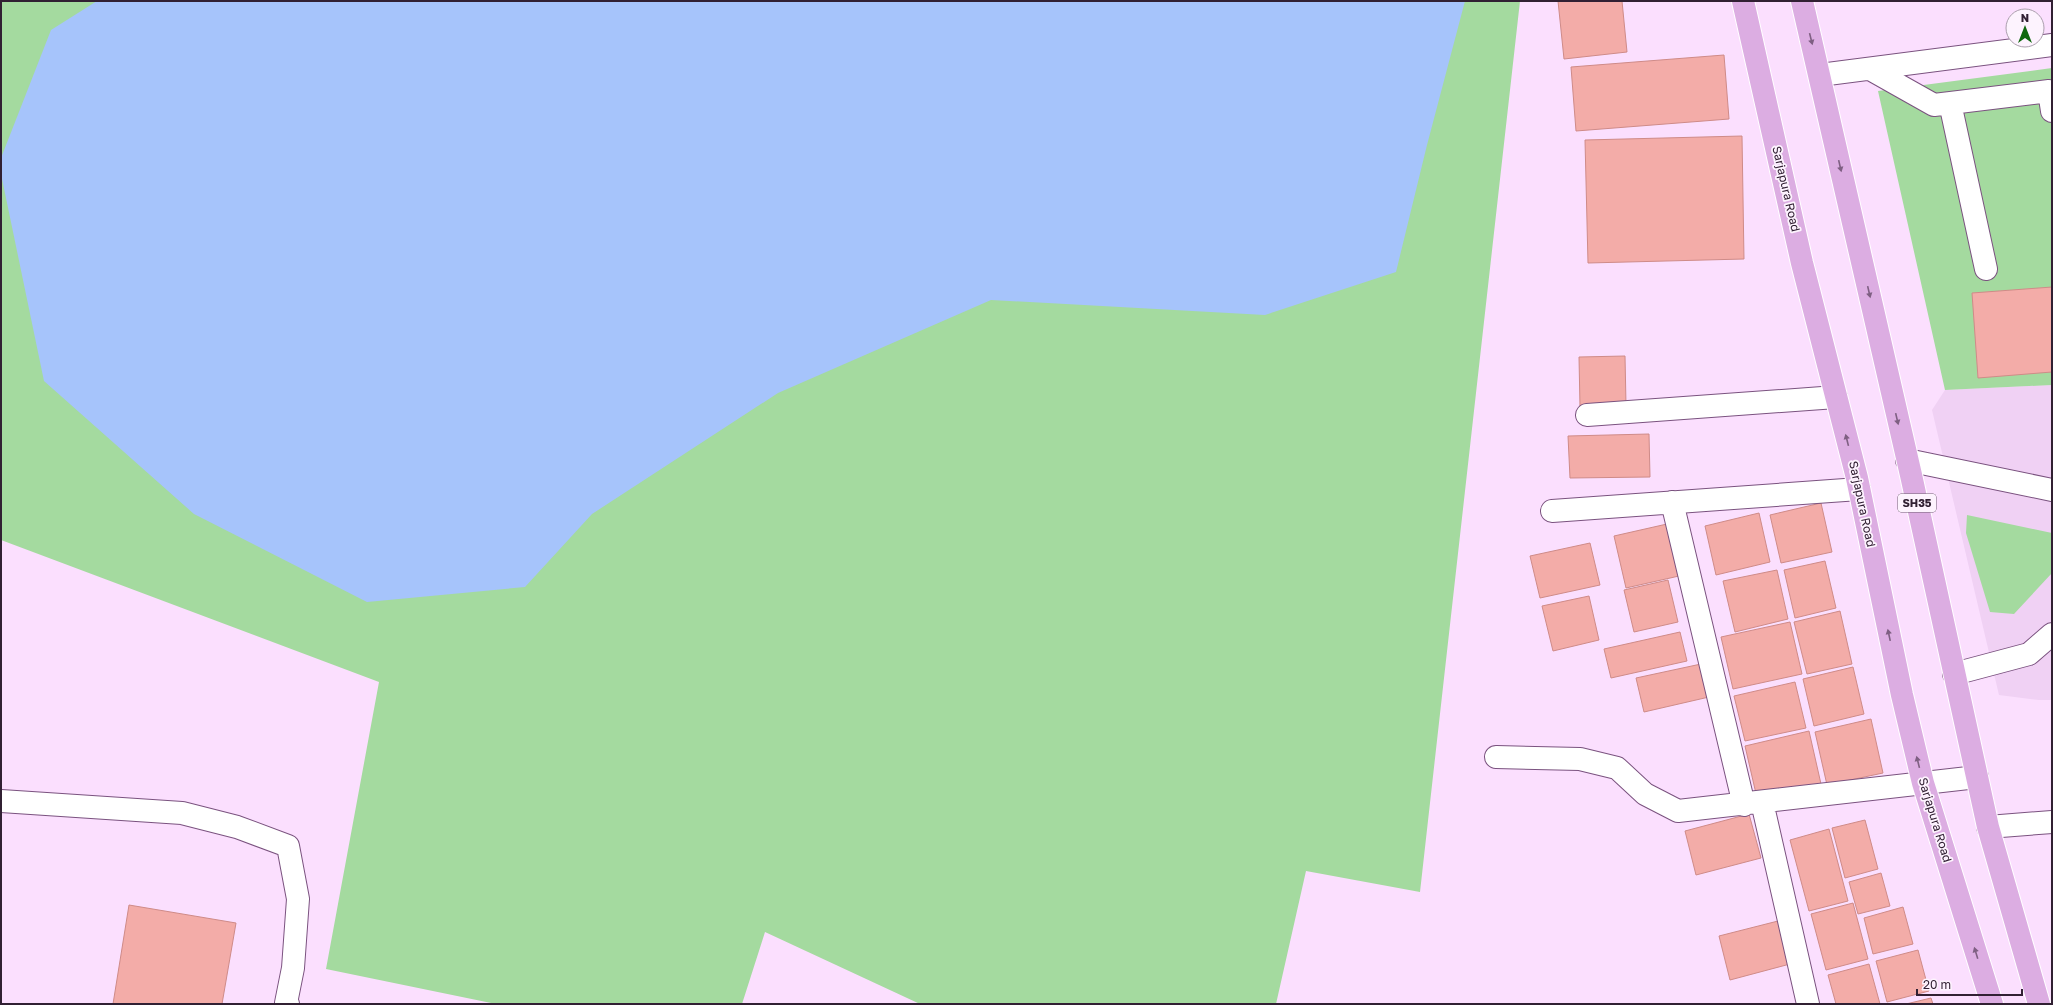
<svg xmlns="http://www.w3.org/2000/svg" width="2053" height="1005" viewBox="0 0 2053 1005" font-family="'Golos Text',sans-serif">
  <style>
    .built { fill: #f0d1f4 }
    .green { fill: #a4da9f }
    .water { fill: #a6c4fb }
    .building { fill: #f3aca8; stroke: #cf8b88 }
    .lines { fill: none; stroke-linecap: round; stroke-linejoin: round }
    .minor-casing { stroke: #7a527f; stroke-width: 24 }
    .major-casing { stroke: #fff; stroke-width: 24 }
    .minor { stroke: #fff; stroke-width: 22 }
    .major { stroke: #dcade2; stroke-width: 22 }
    .oneway { fill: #7e5f82 }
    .labels { text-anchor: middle; stroke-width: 3.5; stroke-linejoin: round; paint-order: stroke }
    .shield { fill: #fdf3fe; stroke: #6e5f70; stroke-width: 1 }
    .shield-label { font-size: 11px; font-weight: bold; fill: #312033 }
    .street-label { font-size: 12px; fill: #312033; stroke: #fdf3fe }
  </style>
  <rect width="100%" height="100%" fill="#fbdffe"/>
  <!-- built -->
  <path class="built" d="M2052,385V700H2039L1999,695L1932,410L1945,390Z"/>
  <!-- green -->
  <path class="green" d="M1,1H1520L1420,892L1306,871L1276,1004H920L765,932L742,1004H496L326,969L379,682L1,540Z
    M2052,68V385L1945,390L1878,91Z
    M1967,515L2052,533V573L2014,614L1990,612L1966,533Z"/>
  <!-- water -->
  <path class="water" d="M97,1H1465L1427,145L1396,272L1265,315L991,300L778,393L592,514L525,587L367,602L194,514L44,381L1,174V158L51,30Z"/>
  <!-- building -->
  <path class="building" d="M1558,1H1622L1627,52L1564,59Z
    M1724,55L1729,119L1576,131L1571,67Z
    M1742,136L1744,259L1588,263L1585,140Z
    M2052,287V372L1978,378L1972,293Z
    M1625,356L1626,405L1580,407L1579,357Z
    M1649,434L1650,477L1570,478L1568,436Z
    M1821,503L1832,552L1781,563L1770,515Z
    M1759,513L1770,562L1716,575L1705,526Z
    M1667,524L1679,576L1626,588L1614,536Z
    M1590,543L1600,585L1540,598L1530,556Z
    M1825,561L1836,608L1795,618L1784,570Z
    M1777,570L1788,619L1735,632L1723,581Z
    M1668,580L1678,622L1634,632L1624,590Z
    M1589,596L1599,640L1553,651L1542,606Z
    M1840,611L1852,664L1807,674L1794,622Z
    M1790,622L1802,674L1733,689L1721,637Z
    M1680,632L1687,661L1611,678L1604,649Z
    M1701,664L1709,697L1644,712L1636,678Z
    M1853,667L1864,714L1814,726L1803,679Z
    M1795,682L1806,728L1745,741L1734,696Z
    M1871,719L1883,773L1827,785L1815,732Z
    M1809,731L1821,784L1757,798L1745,746Z
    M1749,814L1761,858L1696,875L1685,831Z
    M1865,820L1878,869L1845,878L1832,828Z
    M1829,829L1848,901L1809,911L1790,840Z
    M1881,873L1890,906L1858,914L1849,882Z
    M1853,903L1868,959L1826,970L1811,914Z
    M129,905L236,923L222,1004H113Z
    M1903,907L1913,944L1873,954L1864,918Z
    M1778,921L1790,964L1730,980L1719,936Z
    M1918,950L1929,991L1887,1002L1876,961Z
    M1869,964L1880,1004H1836L1828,975Z
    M1931,998L1933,1004H1906Z"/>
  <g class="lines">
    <!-- minor casing -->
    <g class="minor-casing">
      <path id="minor" d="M1870,69L1934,105L2049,91L2052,111
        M1820,75L2052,45
        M1950,103L1986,269
        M1587,415L1836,397
        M1907,460L2052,490
        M1672,502L1744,805
        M1552,511L1859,489
        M1954,674L2029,654L2052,634
        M1496,757L1580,759L1617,768L1645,794L1678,811L1977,777
        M1,801L182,813L237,827L288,846L298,899L293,968L286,1003L288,1004
        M1762,802L1808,1004
        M1988,827L2052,822"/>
    </g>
    <!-- major casing -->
    <g class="major-casing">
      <path id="major" d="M1743,1L1802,263L1857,478L1902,695L1923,783L1992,1004
        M1802,1L1911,475L1988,827L2039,1004"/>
    </g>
    <!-- minor -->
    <use href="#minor" class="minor"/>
    <!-- major -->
    <use href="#major" class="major"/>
  </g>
  <!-- one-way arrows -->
  <defs><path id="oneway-solid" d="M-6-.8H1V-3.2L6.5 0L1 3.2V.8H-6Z"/></defs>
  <g class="oneway">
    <use href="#oneway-solid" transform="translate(1811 39) rotate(76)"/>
    <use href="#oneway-solid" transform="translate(1840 166) rotate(77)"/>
    <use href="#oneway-solid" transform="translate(1869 292) rotate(77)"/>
    <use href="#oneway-solid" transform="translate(1897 419) rotate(77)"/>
    <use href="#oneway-solid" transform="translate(1847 440) rotate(-104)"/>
    <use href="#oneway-solid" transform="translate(1889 635) rotate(-102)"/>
    <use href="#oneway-solid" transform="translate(1918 762) rotate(-104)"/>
    <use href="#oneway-solid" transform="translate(1976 953) rotate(-107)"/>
  </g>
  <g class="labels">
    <!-- shield labels -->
    <rect class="shield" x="1898" y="494" width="38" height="18" rx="3"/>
    <g class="shield-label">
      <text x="1917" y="507">SH35</text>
    </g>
    <!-- street labels -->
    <g class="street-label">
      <text transform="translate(1786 189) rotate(77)" y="4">Sarjapura Road</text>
      <text transform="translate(1862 504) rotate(78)" y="4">Sarjapura Road</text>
      <text transform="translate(1935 820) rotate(73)" y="4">Sarjapura Road</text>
    </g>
  </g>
  <!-- border -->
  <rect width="2053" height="1005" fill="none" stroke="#312033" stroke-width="4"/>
  <!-- north arrow -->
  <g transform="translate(2025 28)"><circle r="19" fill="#fdf3fe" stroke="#ab9fad"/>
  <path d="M0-3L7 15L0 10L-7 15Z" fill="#0f680e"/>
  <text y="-6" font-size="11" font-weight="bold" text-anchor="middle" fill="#312033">N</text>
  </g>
  <!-- scale -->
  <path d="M1917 989v6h105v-6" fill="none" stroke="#312033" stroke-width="2"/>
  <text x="1923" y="989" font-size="12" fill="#312033" stroke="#fdf3fe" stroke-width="3" paint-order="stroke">20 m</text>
</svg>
